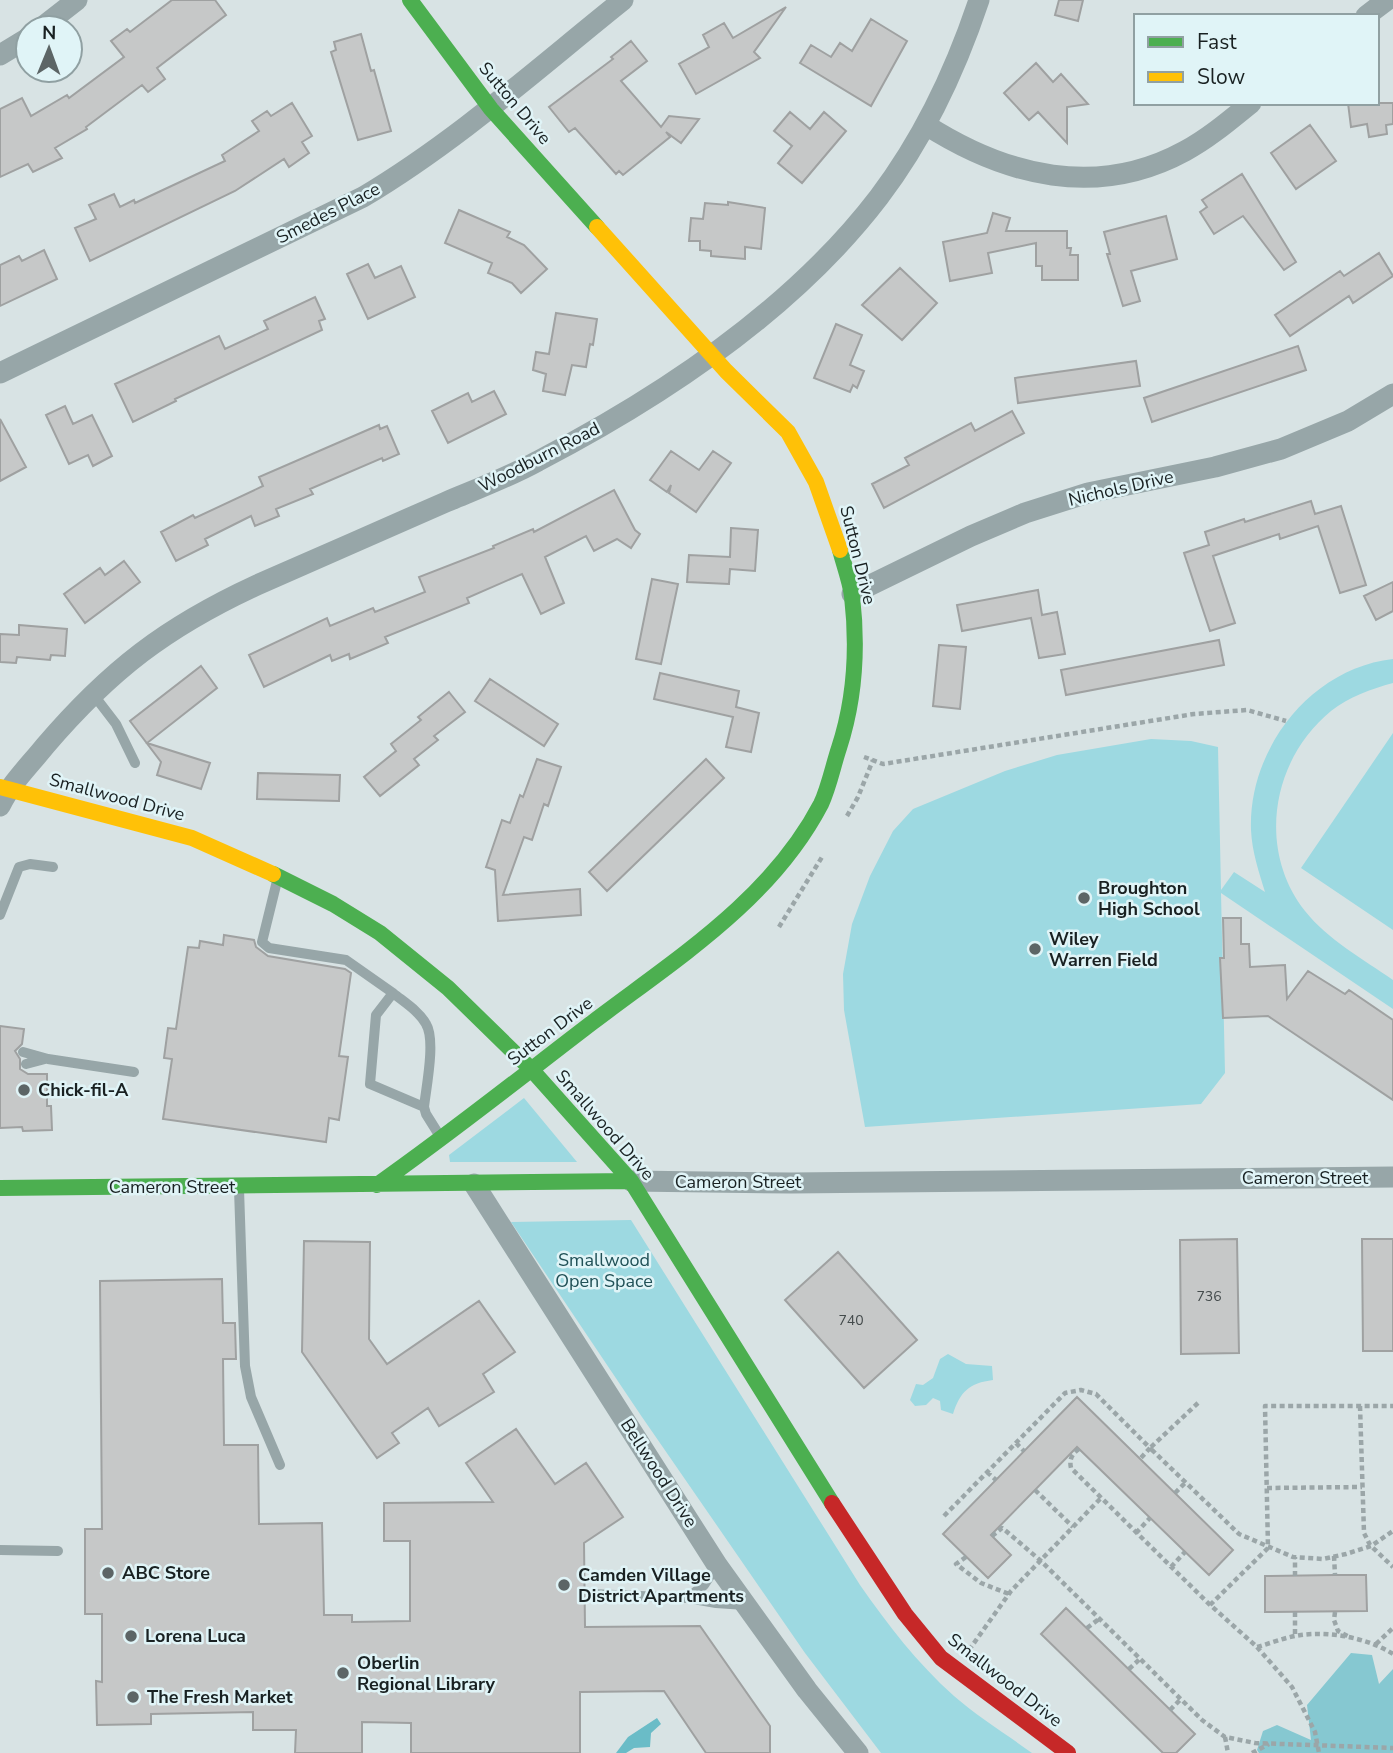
<svg xmlns="http://www.w3.org/2000/svg" width="1393" height="1753" viewBox="0 0 1393 1753" font-family="'Nunito Sans',sans-serif">
  <style>
    .green { fill: #9dd9e1 }
    .forest { fill: #86c8d1 }
    .water { fill: #6abcc7 }
    .building { fill: #c6c8c8; stroke: #9fa1a1; stroke-width: 2 }
    .lines { fill: none; stroke-linecap: round; stroke-linejoin: round }
    .path { stroke: #9ba6a8; stroke-width: 4.5; stroke-dasharray: 5 3.5; stroke-linecap: butt }
    .lane { stroke: #97a6a8; stroke-width: 10 }
    .street { stroke: #97a6a8; stroke-width: 21 }
    .fast { stroke: #4caf50; stroke-width: 16 }
    .slow { stroke: #ffc107; stroke-width: 16 }
    .jam { stroke: #c62828; stroke-width: 16 }
    .poi-dot { fill: #5c6566; stroke: #e0f4f7; stroke-width: 2.5 }
    .labels { text-anchor: middle; stroke-width: 5; stroke-linejoin: round; paint-order: stroke }
    .number-label { font-size: 14px; fill: #444b4c }
    .street-label { font-size: 18px; fill: #192122; stroke: #e0f4f7 }
    .poi-label { font-size: 18px; font-weight: bold; fill: #192122; stroke: #e0f4f7; text-anchor: start }
    .park-label { font-size: 18px; fill: #215157; stroke: #e0f4f7 }
  </style>
  <rect width="100%" height="100%" fill="#d8e3e4"/>
  <!-- green -->
  <path class="green" d="M1393,659V683C1371,689 1349,697 1331,711C1271,760 1257,850 1305,911C1328,940 1363,959 1393,980V1009L1221,893L1225,1073L1201,1104L865,1127L844,1010L843,974L852,924L870,876L893,831L913,809L1005,771L1057,755L1151,739L1191,741L1218,747L1221,890L1234,872L1265,892C1259,872 1252,852 1251,830C1248,749 1311,668 1393,659Z
    M1393,733V930L1301,868Z
    M524,1098L577,1162H450L449,1155Z
    M631,1220L860,1585C888,1625 917,1663 954,1696C978,1717 1006,1734 1032,1753H881L805,1653L642,1417L511,1222Z
    M948,1354L966,1364L992,1366L993,1380C969,1383 960,1392 953,1414L941,1410L940,1401L933,1398L926,1405L915,1406L910,1400L916,1384L923,1385L933,1378L940,1359Z"/>
  <!-- forest -->
  <path class="forest" d="M1351,1653L1372,1655L1379,1684L1393,1669V1753H1259L1257,1750L1263,1731L1277,1725L1311,1740L1307,1705Z"/>
  <!-- water -->
  <path class="water" d="M657,1718L661,1724L651,1733L650,1747L634,1748L626,1753H616L628,1737Z"/>
  <!-- building -->
  <path class="building" d="M172,0H215L226,15L157,68L165,79L148,92L142,85L86,127L87,129L55,148L62,158L33,172L28,164L0,177V109L22,98L31,116L67,95L69,98L124,57L111,41L127,29L130,32Z
    M1059,0H1083L1078,21L1055,15Z
    M786,7L754,52L760,58L696,94L679,64L709,47L703,35L724,23L733,38Z
    M871,19L907,41L871,106L800,63L811,45L831,57L840,43L852,51Z
    M361,34L371,71L374,70L391,131L358,140L331,52L336,50L334,42Z
    M631,41L647,61L621,81L661,127L669,116L699,119L681,143L666,132L670,137L623,175L619,171L616,174L575,128L569,132L549,107L613,59L611,57Z
    M1036,63L1053,82L1061,74L1088,104L1067,107V143L1038,112L1029,120L1004,93Z
    M292,103L312,136L302,142L309,153L289,167L284,159L235,191L90,261L75,228L96,219L89,205L114,194L120,207L134,200L135,203L225,161L222,155L259,131L252,121L267,111L271,116Z
    M1348,103H1393V124L1386,125L1387,134L1369,137L1367,124L1351,127Z
    M790,112L810,129L824,112L846,131L802,183L778,163L792,146L774,131Z
    M1310,125L1336,161L1296,189L1271,153Z
    M1242,174L1296,262L1284,270L1243,216L1214,234L1200,212L1207,207L1202,200Z
    M728,202L765,208L761,249L745,247V259L711,256V251L700,250V241H689L691,218L703,219L705,203L728,205Z
    M459,210L510,232L507,237L524,245L547,269L521,293L512,283L488,273L492,263L445,243Z
    M993,213L1010,218L1006,231H1067V248H1071L1070,255H1078V280H1042V266H1036V243L988,253L992,273L950,281L943,242L987,233Z
    M1166,216L1177,259L1131,271L1140,301L1123,306L1107,254H1110L1104,232Z
    M44,250L57,279L0,306V265L19,256L22,261Z
    M1379,253L1393,276L1353,303L1349,296L1290,336L1275,315L1340,271L1344,276Z
    M368,264L375,278L401,266L415,297L368,319L347,274Z
    M900,268L937,303L902,340L862,305Z
    M315,297L325,319L319,321L322,330L175,399L176,401L133,422L115,384L219,336L225,349L268,329L264,321Z
    M556,313L597,319L593,345L590,344L586,367L572,365L565,395L543,391L546,374L533,370L536,352L549,354Z
    M836,324L862,335L850,365L864,371L857,388L853,385L850,392L814,378Z
    M1298,346L1306,370L1152,422L1144,398Z
    M1136,361L1140,386L1018,403L1015,378Z
    M494,391L506,414L448,443L432,411L468,393L472,402Z
    M65,406L73,424L92,415L112,456L93,466L88,455L69,464L46,415Z
    M1012,411L1024,433L884,508L872,484L909,465L905,458L971,423L975,431Z
    M0,419L26,467L0,481Z
    M379,425L380,429L387,426L399,454L383,461L382,458L310,489L313,494L276,509L279,516L255,526L251,516L205,539L208,545L176,561L161,532L193,515L195,518L263,486L259,477Z
    M671,451L699,470L713,451L731,463L696,512L669,493L671,485L667,492L650,480Z
    M614,490L635,530L640,534L631,548L617,539L594,551L586,536L545,557L564,603L541,614L522,574L467,598L469,603L385,637L388,643L350,659L349,654L332,661L330,655L264,687L249,655L327,618L330,626L373,608L375,612L425,592L419,577L494,548L493,546L533,529L534,532Z
    M1311,501L1315,514L1341,506L1366,585L1340,593L1318,526L1280,539L1279,534L1213,556L1235,623L1210,631L1184,553L1209,545L1205,532L1244,519L1245,522Z
    M731,528L758,530L755,571L730,569L729,584L687,582L689,555L730,557Z
    M124,561L140,582L85,623L64,594L100,568L105,575Z
    M652,579L678,584L661,664L636,659Z
    M1393,582V611L1376,620L1364,596Z
    M1038,590L1042,615L1057,612L1065,654L1039,658L1031,618L962,631L957,605Z
    M19,625L67,629L65,656L51,655L50,660L17,657L16,663L0,662V634L19,635Z
    M1219,640L1224,665L1066,695L1061,670Z
    M939,645L966,647L960,709L933,706Z
    M201,666L217,688L147,743L210,763L201,789L157,775L161,762L130,721Z
    M660,673L739,691L736,707L759,713L751,752L726,747L733,717L654,699Z
    M490,679L558,724L544,746L475,701Z
    M449,692L465,712L434,736L438,740L414,759L419,765L380,796L364,777L396,751L391,744L421,720L418,717Z
    M537,759L561,767L548,806L544,804L532,840L524,837L503,895L580,889L581,915L498,921L495,870L486,867L502,820L510,823L520,795L523,797Z
    M706,759L724,778L607,891L589,872Z
    M258,773L340,775L339,801L257,799Z
    M1223,918H1241V944H1249L1250,967L1285,965L1287,999L1308,971L1345,994L1349,990L1393,1020V1100L1268,1016L1223,1018L1220,958H1224Z
    M224,935L254,940L256,947L268,956L345,969L351,973L339,1056L348,1057L339,1120L329,1118L326,1142L163,1119L172,1059L164,1058L168,1028L176,1029L188,947L199,948L200,941L223,945Z
    M0,1026L24,1029L22,1044L15,1051L20,1059V1069L28,1074H47V1106H51L52,1130L23,1131L22,1127L0,1128Z
    M1237,1239L1239,1353L1181,1354L1180,1240Z
    M1362,1239H1393V1351H1363Z
    M304,1241L370,1242L369,1339L387,1364L479,1301L515,1352L483,1374L494,1392L439,1426L428,1408L392,1433L399,1443L377,1458L302,1352Z
    M838,1252L917,1340L864,1388L785,1300Z
    M222,1279L223,1323H235L236,1359H223L224,1445H258L259,1524L322,1523L324,1615H352V1622L410,1621V1541H384V1503L493,1502L466,1463L516,1429L555,1484L586,1463L623,1517L584,1543L585,1627L700,1626L770,1726V1753H706L664,1691L580,1692V1753H411V1723L362,1722V1753H295L296,1730H253V1712L151,1714V1724L97,1725L96,1681L102,1682V1614H85V1529H102L100,1281Z
    M1077,1397L1233,1550L1209,1575L1077,1447L991,1535L1011,1555L988,1578L943,1534Z
    M1335,1575H1366L1367,1611L1265,1612V1576Z
    M1066,1608L1195,1734L1176,1753H1163L1041,1634Z"/>
  <g class="lines">
    <!-- path -->
    <path class="path" d="M864,757L883,764L1194,714L1247,710L1286,721
      M847,816L858,797L873,760
      M779,927L822,857
      M1198,1403L1150,1448L1239,1534L1293,1557L1323,1559L1346,1554L1371,1546L1393,1531
      M1360,1406L1364,1533L1370,1545L1393,1567
      M1016,1443L1024,1451
      M1079,1449C1072,1454 1069,1459 1071,1468L1208,1603L1257,1647C1271,1643 1286,1637 1301,1635C1330,1631 1368,1638 1393,1654
      M987,1472L996,1480
      M1267,1488L1362,1487
      M1035,1490L1073,1527
      M1175,1493L1186,1482
      M944,1516L1065,1393L1081,1390L1096,1394L1150,1448L1140,1459
      M1136,1533L1150,1518
      M992,1536L1002,1528L1006,1531L1041,1561L1202,1720L1225,1737L1255,1743L1393,1748
      M1334,1556L1335,1575
      M966,1557L956,1564L981,1583L1009,1594
      M1171,1567L1185,1552
      M1295,1576V1557
      M1210,1605L1268,1548L1265,1406H1393
      M1295,1612V1637
      M1335,1612L1334,1620L1338,1631L1351,1638
      M1087,1628L1099,1619
      M1376,1644L1393,1628
      M1257,1647L1292,1687L1315,1732L1319,1753
      M969,1650L1011,1591L1101,1498
      M1129,1669L1140,1659
      M1170,1710L1181,1699
      M1225,1737L1228,1753
      M1252,1753L1269,1744"/>
    <!-- lane -->
    <path class="lane" d="M93,694L116,724L135,763
      M277,881L262,942L269,948L346,960L393,993
      M0,915L19,867L30,864L53,867
      M393,993C404,1002 419,1011 426,1024C436,1040 426,1088 424,1107L370,1084L376,1015Z
      M23,1052L48,1059L134,1072
      M26,1064L45,1059
      M424,1107L426,1114L441,1138
      M239,1189L245,1366L251,1397L280,1465
      M0,1550L58,1551
      M591,1594L688,1598L716,1603L745,1605
      M688,1598L704,1585L717,1565"/>
    <!-- street -->
    <path class="street" d="M1366,16L1387,0
      M41,28L77,0
      M0,55L28,38
      M926,125C1006,176 1097,199 1185,151C1209,138 1230,120 1251,103
      M0,373L363,197C457,141 538,68 623,0
      M852,594L971,536L1025,513L1088,493L1215,467L1281,449L1348,421L1393,394
      M0,806C11,783 29,766 45,746C110,670 166,627 257,585C320,557 383,530 446,502C477,489 509,477 538,461C663,396 792,311 879,197C923,139 956,69 979,0
      M631,1181L791,1183L1393,1177
      M474,1184L717,1565L807,1690L858,1753"/>
    <!-- fast -->
    <path class="fast" d="M410,0L491,109L597,227
      M273,874L333,904L380,933L448,988L531,1069L631,1181L832,1503
      M377,1185C451,1133 521,1077 593,1022C676,959 771,900 821,804C829,787 833,766 839,748C855,699 858,648 852,596C850,581 844,565 840,550
      M0,1188L631,1181"/>
    <!-- slow -->
    <path class="slow" d="M597,227L726,371L788,432L816,482L840,550
      M0,787L192,838L273,874"/>
    <!-- jam -->
    <path class="jam" d="M832,1503L905,1614L941,1658L1068,1753"/>
  </g>
  <!-- markers -->
  <g class="poi-dot">
    <circle cx="1084" cy="898" r="7"/>
    <circle cx="1035" cy="949" r="7"/>
    <circle cx="24" cy="1090" r="7"/>
    <circle cx="108" cy="1573" r="7"/>
    <circle cx="564" cy="1585" r="7"/>
    <circle cx="131" cy="1636" r="7"/>
    <circle cx="343" cy="1673" r="7"/>
    <circle cx="133" cy="1697" r="7"/>
  </g>
  <g class="labels">
    <!-- number labels -->
    <g class="number-label">
      <text x="1209" y="1301">736</text>
      <text x="851" y="1325">740</text>
    </g>
    <!-- street labels -->
    <g class="street-label">
      <text transform="translate(515 103) rotate(50)" y="6">Sutton Drive</text>
      <text transform="translate(328 213) rotate(-27)" y="6">Smedes Place</text>
      <text transform="translate(539 457) rotate(-27)" y="6">Woodburn Road</text>
      <text transform="translate(1121 488) rotate(-13)" y="6">Nichols Drive</text>
      <text transform="translate(858 555) rotate(76)" y="6">Sutton Drive</text>
      <text transform="translate(117 797) rotate(15)" y="6">Smallwood Drive</text>
      <text transform="translate(550 1031) rotate(-37)" y="6">Sutton Drive</text>
      <text transform="translate(605 1125) rotate(49)" y="6">Smallwood Drive</text>
      <text x="1305" y="1184">Cameron Street</text>
      <text x="738" y="1188">Cameron Street</text>
      <text x="172" y="1193">Cameron Street</text>
      <text transform="translate(659 1473) rotate(57)" y="6">Bellwood Drive</text>
      <text transform="translate(1005 1680) rotate(38)" y="6">Smallwood Drive</text>
    </g>
    <!-- poi labels -->
    <g class="poi-label">
      <text x="1098" y="894">Broughton<tspan x="1098" dy="21">High School</tspan></text>
      <text x="1049" y="945">Wiley<tspan x="1049" dy="21">Warren Field</tspan></text>
      <text x="38" y="1096">Chick-fil-A</text>
      <text x="122" y="1579">ABC Store</text>
      <text x="578" y="1581">Camden Village<tspan x="578" dy="21">District Apartments</tspan></text>
      <text x="145" y="1642">Lorena Luca</text>
      <text x="357" y="1669">Oberlin<tspan x="357" dy="21">Regional Library</tspan></text>
      <text x="147" y="1703">The Fresh Market</text>
    </g>
    <!-- park labels -->
    <g class="park-label">
      <text x="604" y="1266">Smallwood<tspan x="604" dy="21">Open Space</tspan></text>
    </g>
  </g>
  <!-- legend -->
  <rect x="1134" y="14" width="245" height="91" fill="#e0f4f7" stroke="#90a0a2" stroke-width="2"/>
  <rect x="1148" y="37" width="35" height="10" fill="#4caf50" stroke="#90a0a2" stroke-width="2"/>
  <text x="1197" y="49" font-size="21" fill="#192122">Fast</text>
  <rect x="1148" y="72" width="35" height="10" fill="#ffc107" stroke="#90a0a2" stroke-width="2"/>
  <text x="1197" y="84" font-size="21" fill="#192122">Slow</text>
  <!-- north arrow -->
  <g transform="translate(49 49) rotate(1)"><circle r="33" fill="#e0f4f7" stroke="#90a0a2" stroke-width="2"/>
  <path d="M0-5L12 26L0 18L-12 26Z" fill="#5c6566"/>
  <text y="-10" font-size="19" font-weight="bold" text-anchor="middle" fill="#192122">N</text>
  </g>
</svg>
